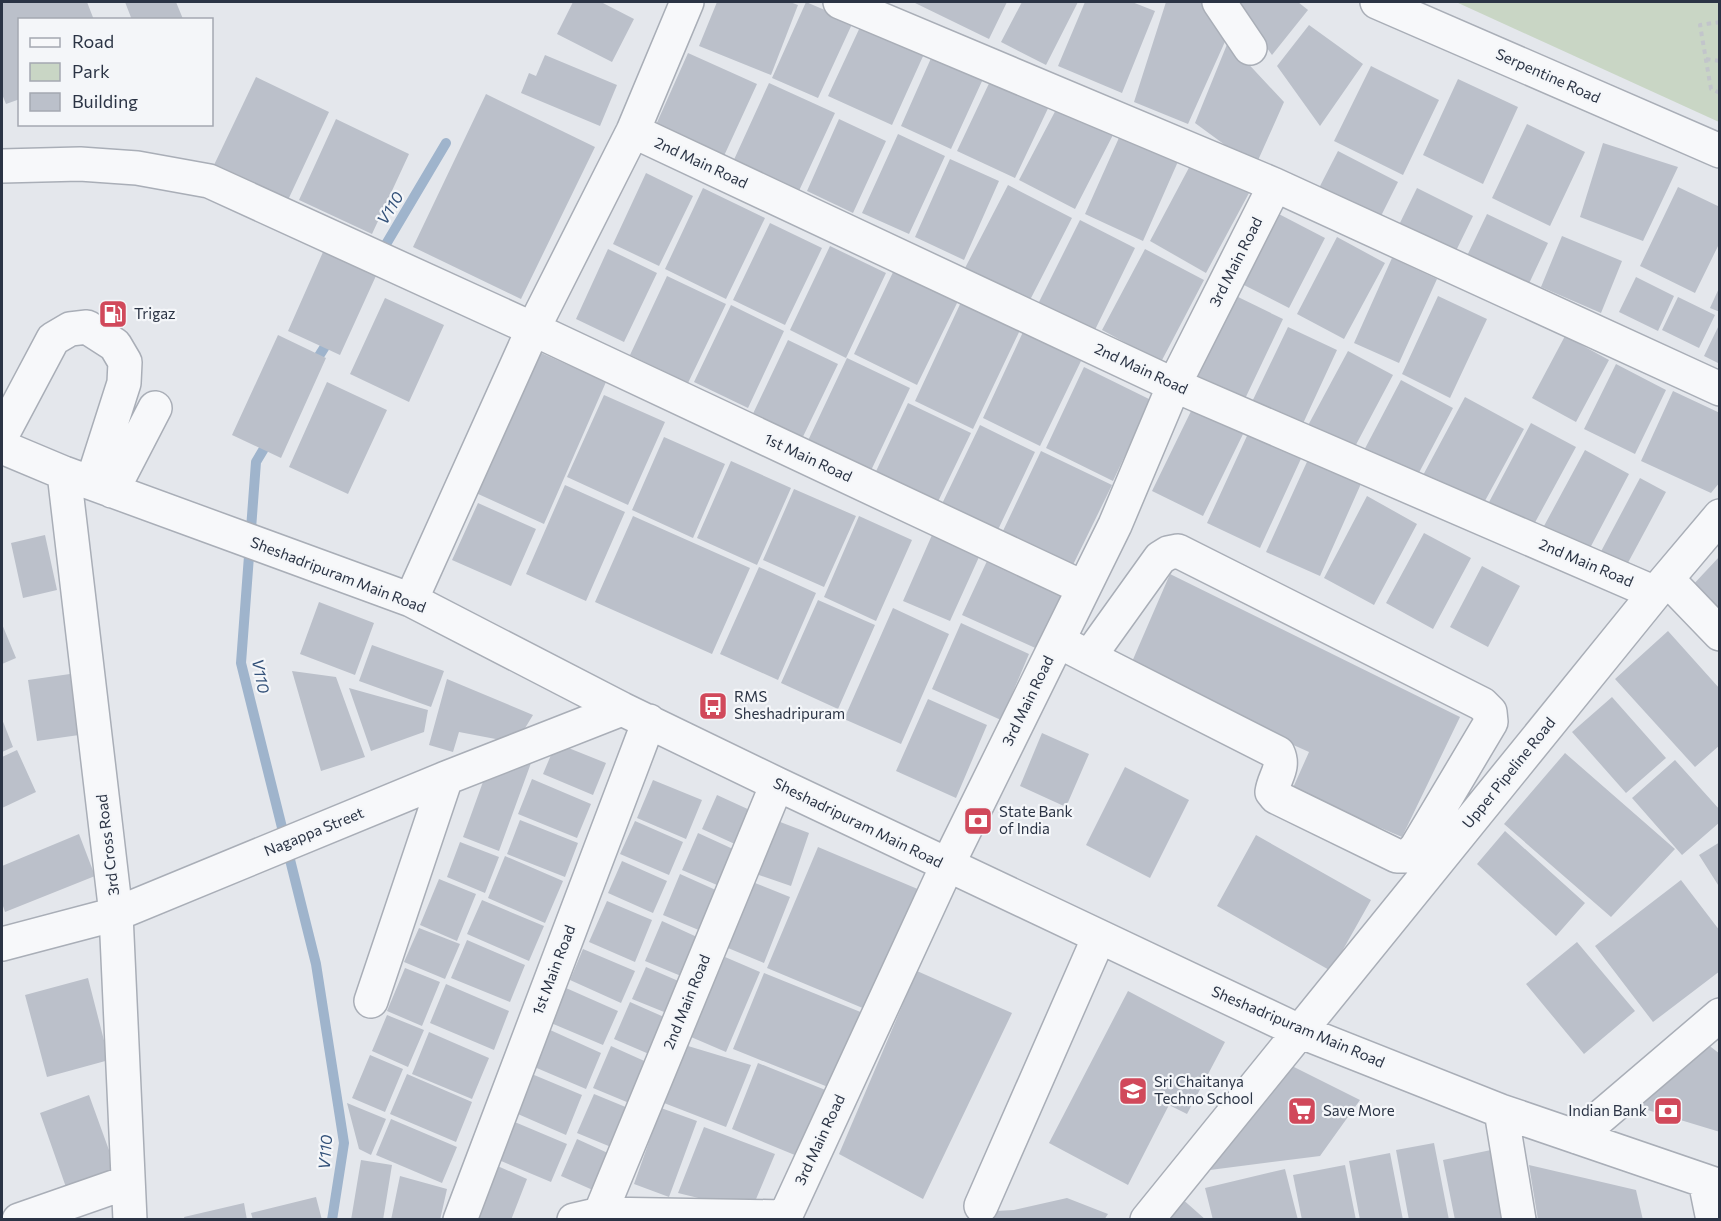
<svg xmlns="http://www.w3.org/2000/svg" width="1721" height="1221" viewBox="0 0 1721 1221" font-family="Commissioner,sans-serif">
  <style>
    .green { fill: #c9d6c5 }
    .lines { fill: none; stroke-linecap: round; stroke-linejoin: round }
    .stream { stroke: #9fb4cc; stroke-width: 10 }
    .building { fill: #bbc0ca }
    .minor-casing { stroke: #a9aeb7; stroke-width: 36 }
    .path { stroke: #c2c5cb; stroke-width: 4; stroke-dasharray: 4.5 4.5; stroke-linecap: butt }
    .minor { stroke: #f7f8fa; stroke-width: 33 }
    .labels { text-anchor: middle; stroke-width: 4.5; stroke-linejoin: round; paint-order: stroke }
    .street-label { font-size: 15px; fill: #2b3445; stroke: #f4f6f9 }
    .poi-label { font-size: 15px; fill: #2b3445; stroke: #f4f6f9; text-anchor: start }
    .water-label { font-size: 16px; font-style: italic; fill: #34527a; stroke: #f4f6f9 }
  </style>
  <rect width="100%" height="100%" fill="#e4e7ec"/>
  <!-- green -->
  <path class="green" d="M1456,2H1719V122Z"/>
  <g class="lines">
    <!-- stream -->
    <path class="stream" d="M379,256L446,143
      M312,367L331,337
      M271,437L256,462L241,663L316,964L344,1143L332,1220"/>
  </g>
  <!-- building -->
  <path class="building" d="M2,2H87L94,20H20V99L6,104L2,94Z
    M125,2H176L183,19L132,20Z
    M573,2H601L634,19L612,62L557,34Z
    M717,2H790L798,5L771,75L699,46Z
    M806,2L853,22L818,98L772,78Z
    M913,2H1007L989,39Z
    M1022,2H1078L1046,65L1001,42Z
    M1085,2H1132L1155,11L1122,93L1058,66Z
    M1166,2H1202L1232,26L1188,124L1134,102Z
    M1234,2H1298L1308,10L1272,55Z
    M861,25L924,54L892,125L828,96Z
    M1309,25L1363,64L1320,126L1277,66Z
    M1228,42L1284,102L1255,167L1195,123Z
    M688,53L757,84L723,158L655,127Z
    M545,55L617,85L600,126L521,93L529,73L536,76Z
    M932,56L983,79L951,149L901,126Z
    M1371,66L1439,100L1403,175L1334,141Z
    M993,75L1051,102L1015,178L957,151Z
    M256,77L329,112L288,200L214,165Z
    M1458,79L1518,107L1483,184L1423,155Z
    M769,83L835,113L798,193L732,164Z
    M486,94L595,147L521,299L413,247Z
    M1060,102L1115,131L1075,209L1019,180Z
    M336,119L409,154L372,234L299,200Z
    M839,119L886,141L853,213L807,191Z
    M1527,124L1585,152L1550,226L1492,198Z
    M1122,131L1180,157L1143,241L1085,214Z
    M898,134L945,156L909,234L862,213Z
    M1603,143L1678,167L1643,241L1580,217Z
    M1338,151L1398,182L1380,218L1319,188Z
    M950,159L999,181L964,260L915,237Z
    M1192,162L1249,193L1206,273L1150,241Z
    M646,173L693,196L659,266L613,244Z
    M1008,185L1072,218L1029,302L965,268Z
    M1678,187L1720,207V242L1695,293L1640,266Z
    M703,188L765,218L726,299L665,269Z
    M1417,188L1473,216L1453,257L1397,229Z
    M1275,212L1325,238L1289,308L1240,283Z
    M1487,214L1548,243L1526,290L1465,260Z
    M1080,220L1135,248L1092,336L1036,308Z
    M770,223L822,248L785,325L733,300Z
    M1562,236L1622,261L1601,313L1541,287Z
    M1337,237L1385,263L1344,339L1297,314Z
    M327,243L380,267L340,355L288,331Z
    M830,246L886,273L846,358L790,330Z
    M608,249L657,273L624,342L576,319Z
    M1145,249L1204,280L1161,362L1102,330Z
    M1392,258L1437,279L1399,363L1354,343Z
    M895,268L959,299L917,385L854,354Z
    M667,276L726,304L688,383L630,355Z
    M1636,277L1674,296L1658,331L1619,312Z
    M1720,286V312L1710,308Z
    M1236,296L1283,319L1243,403L1196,381Z
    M1438,296L1487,319L1450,398L1402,374Z
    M1678,297L1715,315L1699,348L1662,330Z
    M385,298L444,325L409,402L350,374Z
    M962,300L1021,328L973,429L915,401Z
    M731,305L784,331L748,408L694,382Z
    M1720,323V364L1704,356Z
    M1288,327L1337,350L1300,430L1250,406Z
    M1023,332L1081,361L1040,446L983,418Z
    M278,335L326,358L281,458L232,435Z
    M1565,336L1609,360L1576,422L1532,398Z
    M788,340L838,364L798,447L749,422Z
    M1348,351L1393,375L1350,456L1305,431Z
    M539,352L606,382L544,524L476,493Z
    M847,358L910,388L867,479L804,449Z
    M1616,364L1666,390L1635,454L1584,429Z
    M1084,367L1151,400L1113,481L1046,448Z
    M1401,380L1453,408L1412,486L1360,458Z
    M327,382L387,410L348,494L289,467Z
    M1673,391L1720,413V482L1711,493L1641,461Z
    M604,395L665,422L628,505L567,477Z
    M1465,397L1524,429L1480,510L1421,479Z
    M908,403L971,433L933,512L871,482Z
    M1194,405L1245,430L1203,516L1152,491Z
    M1531,423L1576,447L1532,528L1488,504Z
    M980,425L1035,452L995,536L939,510Z
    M1252,425L1305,450L1260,548L1207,523Z
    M664,437L725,464L693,538L632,510Z
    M1585,450L1629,474L1589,550L1544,526Z
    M1041,451L1112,485L1072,567L1002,533Z
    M1311,453L1364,477L1320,576L1266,552Z
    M731,461L791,488L757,565L697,538Z
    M1640,478L1666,492L1623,572L1597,559Z
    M565,485L625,512L586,601L526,574Z
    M794,489L856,516L824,587L763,560Z
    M1367,496L1417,524L1374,605L1324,578Z
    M478,503L536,529L511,586L452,560Z
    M633,516L750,568L712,654L595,602Z
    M859,516L912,540L876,621L824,597Z
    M1424,533L1471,558L1433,629L1386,603Z
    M45,535L57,590L23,598L11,543Z
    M932,535L979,557L950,621L903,601Z
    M1720,556V615L1690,588Z
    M987,561L1066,597L1042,651L962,615Z
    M1482,566L1520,586L1488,647L1450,627Z
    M759,567L816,593L778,680L720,654Z
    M1170,574L1460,717L1402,837L1292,790L1309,752L1128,671Z
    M818,600L875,625L838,709L781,683Z
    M319,602L374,623L355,675L300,654Z
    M893,608L949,634L901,744L844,719Z
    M961,623L1029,654L1001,720L932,689Z
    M2,624L16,658L2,664Z
    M1668,631L1720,689V745L1695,767L1615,679Z
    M372,645L444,671L431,707L359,681Z
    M292,671L336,677L365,757L321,771Z
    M70,674L79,735L37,741L28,680Z
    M447,679L533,715L516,743L459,732L453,752L429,745Z
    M349,688L428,710L424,732L371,751Z
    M1612,697L1666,758L1626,793L1572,732Z
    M928,699L987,725L956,798L896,771Z
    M2,719L13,747L2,752Z
    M1042,733L1089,754L1066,807L1020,786Z
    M556,743L606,763L593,795L543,774Z
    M17,750L36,792L2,808V757Z
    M1565,753L1675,849L1611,917L1504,824Z
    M1675,760L1720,810V822L1682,855L1632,798Z
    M531,763L499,851L463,837L484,779Z
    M1125,767L1189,800L1150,878L1086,845Z
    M532,779L591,804L577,838L518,814Z
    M653,780L702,800L686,839L637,818Z
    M717,795L752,811L737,845L702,829Z
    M520,820L578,843L565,877L507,854Z
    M775,820L809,833L791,886L756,874Z
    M635,821L683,842L669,875L620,854Z
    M1505,831L1585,903L1556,936L1477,864Z
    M698,833L733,849L717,885L682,870Z
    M79,834L95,876L5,912L2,903V866Z
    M1256,835L1371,900L1331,971L1217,906Z
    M460,842L499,857L485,893L447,877Z
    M1720,842V888L1699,855Z
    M818,847L920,890L865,1009L767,968Z
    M505,856L563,881L545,923L488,898Z
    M622,861L667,881L653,913L608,893Z
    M680,874L718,891L701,931L663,915Z
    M439,879L476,894L457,941L420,925Z
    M1681,880L1720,931V971L1653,1022L1595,946Z
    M755,883L790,897L764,963L728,948Z
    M482,900L544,926L529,961L467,934Z
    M607,901L652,920L635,962L589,942Z
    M662,921L697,937L681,976L645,961Z
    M419,928L460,944L445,979L404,962Z
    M467,940L525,965L510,1002L451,978Z
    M1577,942L1635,1011L1584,1054L1526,984Z
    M583,949L635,971L621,1003L570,980Z
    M725,957L760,972L726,1052L691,1037Z
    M646,967L683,983L669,1014L632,999Z
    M405,968L440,982L422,1026L387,1011Z
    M917,971L1012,1013L923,1199L839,1154Z
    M764,973L863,1013L833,1089L733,1049Z
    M88,978L109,1060L47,1077L25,995Z
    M446,984L509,1011L494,1050L430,1023Z
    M566,988L618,1011L603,1045L551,1023Z
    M1128,991L1225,1042L1187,1114L1169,1105L1128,1185L1049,1143Z
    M630,1002L664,1017L649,1054L614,1039Z
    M387,1015L424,1030L408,1067L372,1051Z
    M548,1029L601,1053L586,1089L532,1066Z
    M429,1032L489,1058L472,1099L412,1074Z
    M1702,1040L1720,1054V1132L1631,1105Z
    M611,1046L651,1064L634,1105L593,1088Z
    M688,1046L751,1065L726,1127L664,1103Z
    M370,1055L403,1069L385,1112L352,1098Z
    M758,1063L828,1091L802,1158L732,1129Z
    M1290,1065L1360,1100L1320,1156L1210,1170Z
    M527,1072L582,1095L566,1135L511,1111Z
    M407,1074L472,1102L456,1142L390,1114Z
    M594,1094L628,1108L611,1147L577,1133Z
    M89,1095L118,1175L68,1193L40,1113Z
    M347,1103L386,1119L371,1155L359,1149Z
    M661,1108L697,1121L669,1197L634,1184Z
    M391,1119L457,1147L442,1183L376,1155Z
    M510,1120L567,1144L551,1182L494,1158Z
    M704,1127L775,1154L751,1211L678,1193Z
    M577,1139L610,1154L595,1191L561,1176Z
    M1434,1143L1449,1220H1409L1396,1150Z
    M1491,1150L1505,1220H1455L1443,1160Z
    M1390,1153L1403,1220H1360L1349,1161Z
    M361,1160L392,1165L383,1220H351Z
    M493,1164L527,1179L511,1220H475Z
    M1345,1165L1356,1220H1302L1293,1175Z
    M1529,1165L1636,1190L1643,1220H1538Z
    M1285,1169L1298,1220H1213L1205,1188Z
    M400,1176L447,1189L440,1220H391Z
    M316,1197L322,1220H253L251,1213Z
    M1180,1197L1206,1220H1161Z
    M1067,1198L1108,1214L1104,1220H979L978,1212L1014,1210Z
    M244,1203L247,1220H185L184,1217Z"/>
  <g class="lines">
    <!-- minor casing -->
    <g class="minor-casing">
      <path id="minor" d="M840,2L1275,185L1720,389
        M1219,2L1250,48
        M1377,2L1720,151
        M633,131L1174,385L1655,593
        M2,166L80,164L137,168L209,181L533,329L1084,588
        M2,435L53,339L70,329L87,327L115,345L125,362L124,383L92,483
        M2,447L64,473L411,600L622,709L777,784L1299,1031L1501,1111L1720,1186
        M64,473L116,914L130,1220
        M112,491L155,408
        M1667,579L1720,634
        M411,600L533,329L633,131L687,2
        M1058,641L1089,657L1278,753C1285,768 1274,777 1272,792L1276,797L1397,856H1408L1416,848L1491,722L1490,712L1482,704L1178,551L1168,553L1160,558L1089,657
        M2,944L116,914L446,778L622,709
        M371,1001L446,778
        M1501,1111L1519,1220
        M1577,1137L1720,1015
        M1705,1181L1713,1220
        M981,1206L1099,937
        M19,1220L128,1182
        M460,1220L649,721
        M574,1220L600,1214L785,1217
        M601,1220L600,1214L777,784
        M786,1220L785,1217L947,866L1115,525L1174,385L1275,185
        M1147,1220L1655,593L1720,516"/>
    </g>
    <!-- path -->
    <path class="path" d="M1720,22L1700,25L1711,89L1720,93
      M1706,59L1720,61"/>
    <!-- minor -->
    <use href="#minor" class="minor"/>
  </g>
  <!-- icons -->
  <defs>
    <g id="fuel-square" transform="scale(1.5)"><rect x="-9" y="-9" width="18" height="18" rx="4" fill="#d1495b" stroke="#f4f6f9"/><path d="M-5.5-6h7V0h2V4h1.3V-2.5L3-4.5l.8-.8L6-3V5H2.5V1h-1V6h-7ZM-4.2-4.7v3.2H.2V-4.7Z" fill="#fff"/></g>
    <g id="bus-square" transform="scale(1.5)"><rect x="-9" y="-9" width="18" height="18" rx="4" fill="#d1495b" stroke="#f4f6f9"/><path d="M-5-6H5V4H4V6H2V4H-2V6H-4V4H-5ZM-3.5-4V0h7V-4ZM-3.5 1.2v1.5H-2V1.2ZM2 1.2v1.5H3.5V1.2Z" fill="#fff"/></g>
    <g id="bank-square" transform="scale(1.5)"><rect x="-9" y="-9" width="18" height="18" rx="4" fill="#d1495b" stroke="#f4f6f9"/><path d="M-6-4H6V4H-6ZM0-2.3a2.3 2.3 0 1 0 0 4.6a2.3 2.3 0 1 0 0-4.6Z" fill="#fff"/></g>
    <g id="school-square" transform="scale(1.5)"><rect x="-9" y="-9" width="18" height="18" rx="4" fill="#d1495b" stroke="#f4f6f9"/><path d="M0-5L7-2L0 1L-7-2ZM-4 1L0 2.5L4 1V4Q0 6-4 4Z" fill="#fff"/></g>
    <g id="supermarket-square" transform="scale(1.5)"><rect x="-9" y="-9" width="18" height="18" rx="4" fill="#d1495b" stroke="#f4f6f9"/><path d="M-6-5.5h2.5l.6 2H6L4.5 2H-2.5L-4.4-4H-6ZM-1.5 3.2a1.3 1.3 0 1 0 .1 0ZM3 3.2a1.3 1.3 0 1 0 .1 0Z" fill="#fff"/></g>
  </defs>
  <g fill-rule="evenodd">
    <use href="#fuel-square" x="113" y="314"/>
    <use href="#bus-square" x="713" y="706"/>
    <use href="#bank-square" x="978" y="821"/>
    <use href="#school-square" x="1133" y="1091"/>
    <use href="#supermarket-square" x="1302" y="1111"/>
    <use href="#bank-square" x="1668" y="1111"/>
  </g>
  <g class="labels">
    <!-- street labels -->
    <g class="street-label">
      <text transform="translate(1548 76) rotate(24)" y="5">Serpentine Road</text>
      <text transform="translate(701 163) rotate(25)" y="5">2nd Main Road</text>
      <text transform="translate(1236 262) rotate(-63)" y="5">3rd Main Road</text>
      <text transform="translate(1141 369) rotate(25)" y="5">2nd Main Road</text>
      <text transform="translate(808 458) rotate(25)" y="5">1st Main Road</text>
      <text transform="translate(1586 563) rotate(23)" y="5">2nd Main Road</text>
      <text transform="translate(338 575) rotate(21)" y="5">Sheshadripuram Main Road</text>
      <text transform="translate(1028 701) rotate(-64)" y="5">3rd Main Road</text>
      <text transform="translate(1509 773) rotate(-51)" y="5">Upper Pipeline Road</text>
      <text transform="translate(858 823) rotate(26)" y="5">Sheshadripuram Main Road</text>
      <text transform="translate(314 832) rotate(-22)" y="5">Nagappa Street</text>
      <text transform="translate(108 845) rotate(-97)" y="5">3rd Cross Road</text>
      <text transform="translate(554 970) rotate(-69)" y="5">1st Main Road</text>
      <text transform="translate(687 1002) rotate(-68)" y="5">2nd Main Road</text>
      <text transform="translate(1298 1027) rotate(23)" y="5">Sheshadripuram Main Road</text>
      <text transform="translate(820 1140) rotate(-65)" y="5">3rd Main Road</text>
    </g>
    <!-- poi labels -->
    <g class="poi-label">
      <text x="134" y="319">Trigaz</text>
      <text x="734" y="702">RMS<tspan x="734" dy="17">Sheshadripuram</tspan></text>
      <text x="999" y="817">State Bank<tspan x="999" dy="17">of India</tspan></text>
      <text x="1154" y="1087">Sri Chaitanya<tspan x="1154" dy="17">Techno School</tspan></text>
      <text x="1323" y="1116">Save More</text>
      <text x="1647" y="1116" text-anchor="end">Indian Bank</text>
    </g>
    <!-- water labels -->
    <g class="water-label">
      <text transform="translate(390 208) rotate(-59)" y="6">V110</text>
      <text transform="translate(261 676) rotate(79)" y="6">V110</text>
      <text transform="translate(325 1152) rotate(-86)" y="6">V110</text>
    </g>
  </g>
  <!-- border -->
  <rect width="1721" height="1221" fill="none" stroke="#2b3445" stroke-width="6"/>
  <!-- legend -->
  <rect x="18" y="18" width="195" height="108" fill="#f4f6f9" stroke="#a4a8b1" stroke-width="1.5"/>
  <rect x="30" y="38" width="30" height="9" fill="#f7f8fa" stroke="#a4a8b1" stroke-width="1.5"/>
  <text x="72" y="48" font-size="18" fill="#2b3445">Road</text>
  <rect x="30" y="63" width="30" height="18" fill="#c9d6c5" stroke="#a4a8b1" stroke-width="1.5"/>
  <text x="72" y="78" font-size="18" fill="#2b3445">Park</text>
  <rect x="30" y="93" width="30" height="18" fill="#bbc0ca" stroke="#a4a8b1" stroke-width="1.5"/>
  <text x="72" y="108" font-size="18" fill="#2b3445">Building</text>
</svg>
